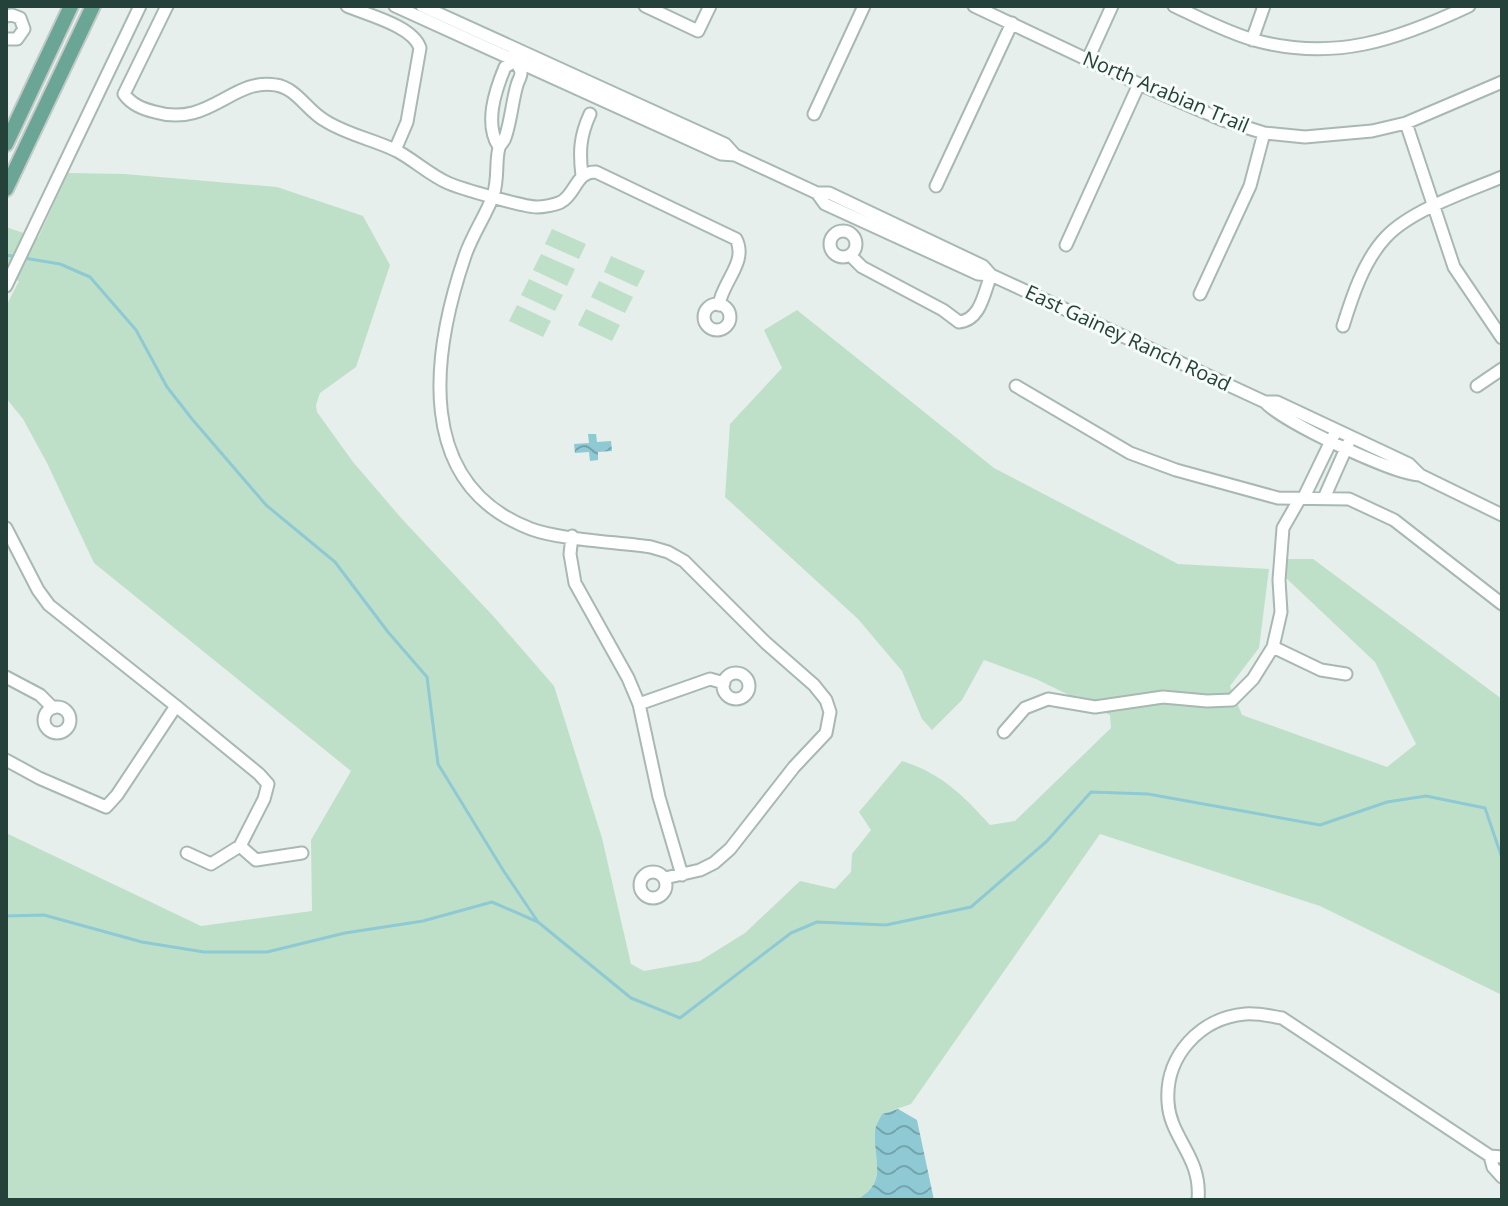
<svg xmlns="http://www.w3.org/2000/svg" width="1508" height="1206" viewBox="0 0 1508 1206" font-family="'Open Sans',sans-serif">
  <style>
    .grass { fill: #bfe0c8 }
    .water { fill: url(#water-waves) }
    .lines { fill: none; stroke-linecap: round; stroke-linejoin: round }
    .stream { stroke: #8ec9d4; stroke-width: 3 }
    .minor-casing { stroke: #a8b8b2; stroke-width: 15 }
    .major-casing { stroke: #c2cac8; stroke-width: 18 }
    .minor { stroke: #fff; stroke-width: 11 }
    .major { stroke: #6aa596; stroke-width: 14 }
    .labels { text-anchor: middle; stroke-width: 6; stroke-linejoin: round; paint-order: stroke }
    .street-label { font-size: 20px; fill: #24423a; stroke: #f7fbf9 }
  </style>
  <defs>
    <pattern id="water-waves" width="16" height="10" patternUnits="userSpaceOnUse" patternTransform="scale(2)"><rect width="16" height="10" fill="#8ec9d4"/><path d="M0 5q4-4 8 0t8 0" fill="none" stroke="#74a5ad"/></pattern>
  </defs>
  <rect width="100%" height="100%" fill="#e6efeb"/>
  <!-- grass -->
  <path class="grass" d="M68,173L124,174L277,187L363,216L390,265L356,367L320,393L316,405L317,412L353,462L402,519L494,617L554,686L602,838L631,964L644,971L700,961L745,933L800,881L835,889L851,872L852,854L871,830L859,812L902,761C941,773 963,795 990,825L1015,821L1111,728L1110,715L1036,679L984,660L962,700L932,730L922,719L902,671L858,619L725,497L730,424L782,368L764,330L797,310L994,468L1178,564L1269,569L1259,648L1230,686L1242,715L1387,767L1416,744L1375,662L1286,578V559H1313L1502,699V995L1320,906L1100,834L911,1104L882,1114C879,1120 875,1126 875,1132C873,1162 889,1181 856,1200H6V833L201,926L312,911L311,840L351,771L94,563L47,463L23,419L6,398V306L19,281L6,277V227L38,238Z
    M552,229L586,244L579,259L545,244Z
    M541,254L575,269L567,286L533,270Z
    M611,256L645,271L637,287L604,272Z
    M529,279L563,295L555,311L521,295Z
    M599,281L633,297L625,313L591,297Z
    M517,305L551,321L543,337L509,321Z
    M586,309L620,325L612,341L578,325Z"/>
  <!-- water -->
  <path class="water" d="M588,434H596L597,442L611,441L612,451L598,452V460L590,461L589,452L575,453L574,444L589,443Z
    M898,1109L917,1120L934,1200H856C889,1182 873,1162 875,1132C875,1126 879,1120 882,1114Z"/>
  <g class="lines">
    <!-- stream -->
    <path class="stream" d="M6,255L60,264L90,277L136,330L167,387L192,419L266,505L335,562L388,632L427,677L438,764L503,870L538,922
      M6,916L44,915L142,942L204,952H267L345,933L423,921L492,902L538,922L631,998L680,1018L791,933L817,922L886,925L971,907L1047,841L1091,792L1148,794L1320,825L1387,802L1426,796L1485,808L1502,858"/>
    <!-- minor casing -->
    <g class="minor-casing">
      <path id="minor" d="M167,6L124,94C132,105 143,109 155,112C209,128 233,77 276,85C296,88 307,110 324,120C347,135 373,139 397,151C414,160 430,175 448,183C462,189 524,207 537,207C543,207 555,205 561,202C576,194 576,171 596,172L736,239C748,262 722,282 719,305
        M347,6C368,15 413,26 420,48L407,122L395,150
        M395,6L721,154L735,155L817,193L825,204L978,274L991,275
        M422,6L725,144L735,155
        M645,6L698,31L710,6
        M974,6L1139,84L1223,120L1264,133L1305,137L1372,131L1406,123L1502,82
        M1174,6C1200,18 1226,32 1254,40C1334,62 1397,40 1469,6
        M6,16L12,15L20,18L24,29L17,39H6
        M1252,40L1264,6
        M1088,59L1112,6
        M516,62C518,66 521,69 521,73C521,77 518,81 517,85C512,102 511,121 505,138C504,142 500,144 499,148C495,162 499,178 493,196C485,217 472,235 465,256C432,353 413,484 531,529C561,540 618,542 651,547L668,552L684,561L766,643L814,685L826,700L830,712L826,733L794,767L730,849L714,863L700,870L665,878
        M814,114L864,6
        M1406,123L1454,267L1502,338
        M499,147C484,124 495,91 505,67L517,60
        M582,176C579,151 580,136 590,114
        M936,186L1012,23
        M817,193H829L983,266L991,275L1265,402C1283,422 1393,474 1420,475
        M830 244a13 13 0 1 1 26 0a13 13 0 1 1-26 0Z
        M1066,245L1139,84
        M850,255L862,267L943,310L959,322C981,320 984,292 991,275
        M6,286L140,6
        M1200,294L1250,186L1264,133
        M704 317a13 13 0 1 1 26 0a13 13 0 1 1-26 0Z
        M1343,326C1352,297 1364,260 1386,237C1411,210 1468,191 1502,177
        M1016,386L1130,453L1176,470L1278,498L1349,499L1394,520L1502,604
        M1477,386L1502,369
        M1265,402H1277L1409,464L1420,475L1502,515
        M1304,497L1334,435
        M1324,498L1348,444
        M6,528L38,590L49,605L176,706
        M572,536L570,554L575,583L628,678L639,704L659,797L682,875
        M1273,647L1321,670L1346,674
        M723 686a13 13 0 1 1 26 0a13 13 0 1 1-26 0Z
        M6,677L40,695L53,708
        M639,704L710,679L724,683
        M44 720a13 13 0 1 1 26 0a13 13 0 1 1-26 0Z
        M1004,732L1025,708L1048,699L1095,707L1163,697L1207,701L1232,700L1253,679L1273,647L1281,612L1279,580L1283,528L1299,500
        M6,760L39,778L106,807L117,795L176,706L259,774L268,784L264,799L240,846
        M187,853L211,864L240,846L256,860L302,853
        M640 885a13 13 0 1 1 26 0a13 13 0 1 1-26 0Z
        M1490,1156L1493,1167L1502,1177
        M1198,1200C1202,1156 1170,1139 1168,1102C1165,1056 1200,1018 1245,1014C1258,1013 1270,1016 1282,1018L1490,1156L1502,1157"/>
    </g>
    <!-- major casing -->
    <g class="major-casing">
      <path id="major" d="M6,144L71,6
        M6,189L93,6"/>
    </g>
    <!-- minor -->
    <use href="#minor" class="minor"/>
    <!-- major -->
    <use href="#major" class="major"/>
  </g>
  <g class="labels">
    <!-- street labels -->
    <g class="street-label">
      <text transform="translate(1166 92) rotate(23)" y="7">North Arabian Trail</text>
      <text transform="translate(1128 338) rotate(25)" y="7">East Gainey Ranch Road</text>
    </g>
  </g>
  <!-- border -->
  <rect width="1508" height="1206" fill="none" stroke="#24423a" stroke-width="16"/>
</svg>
